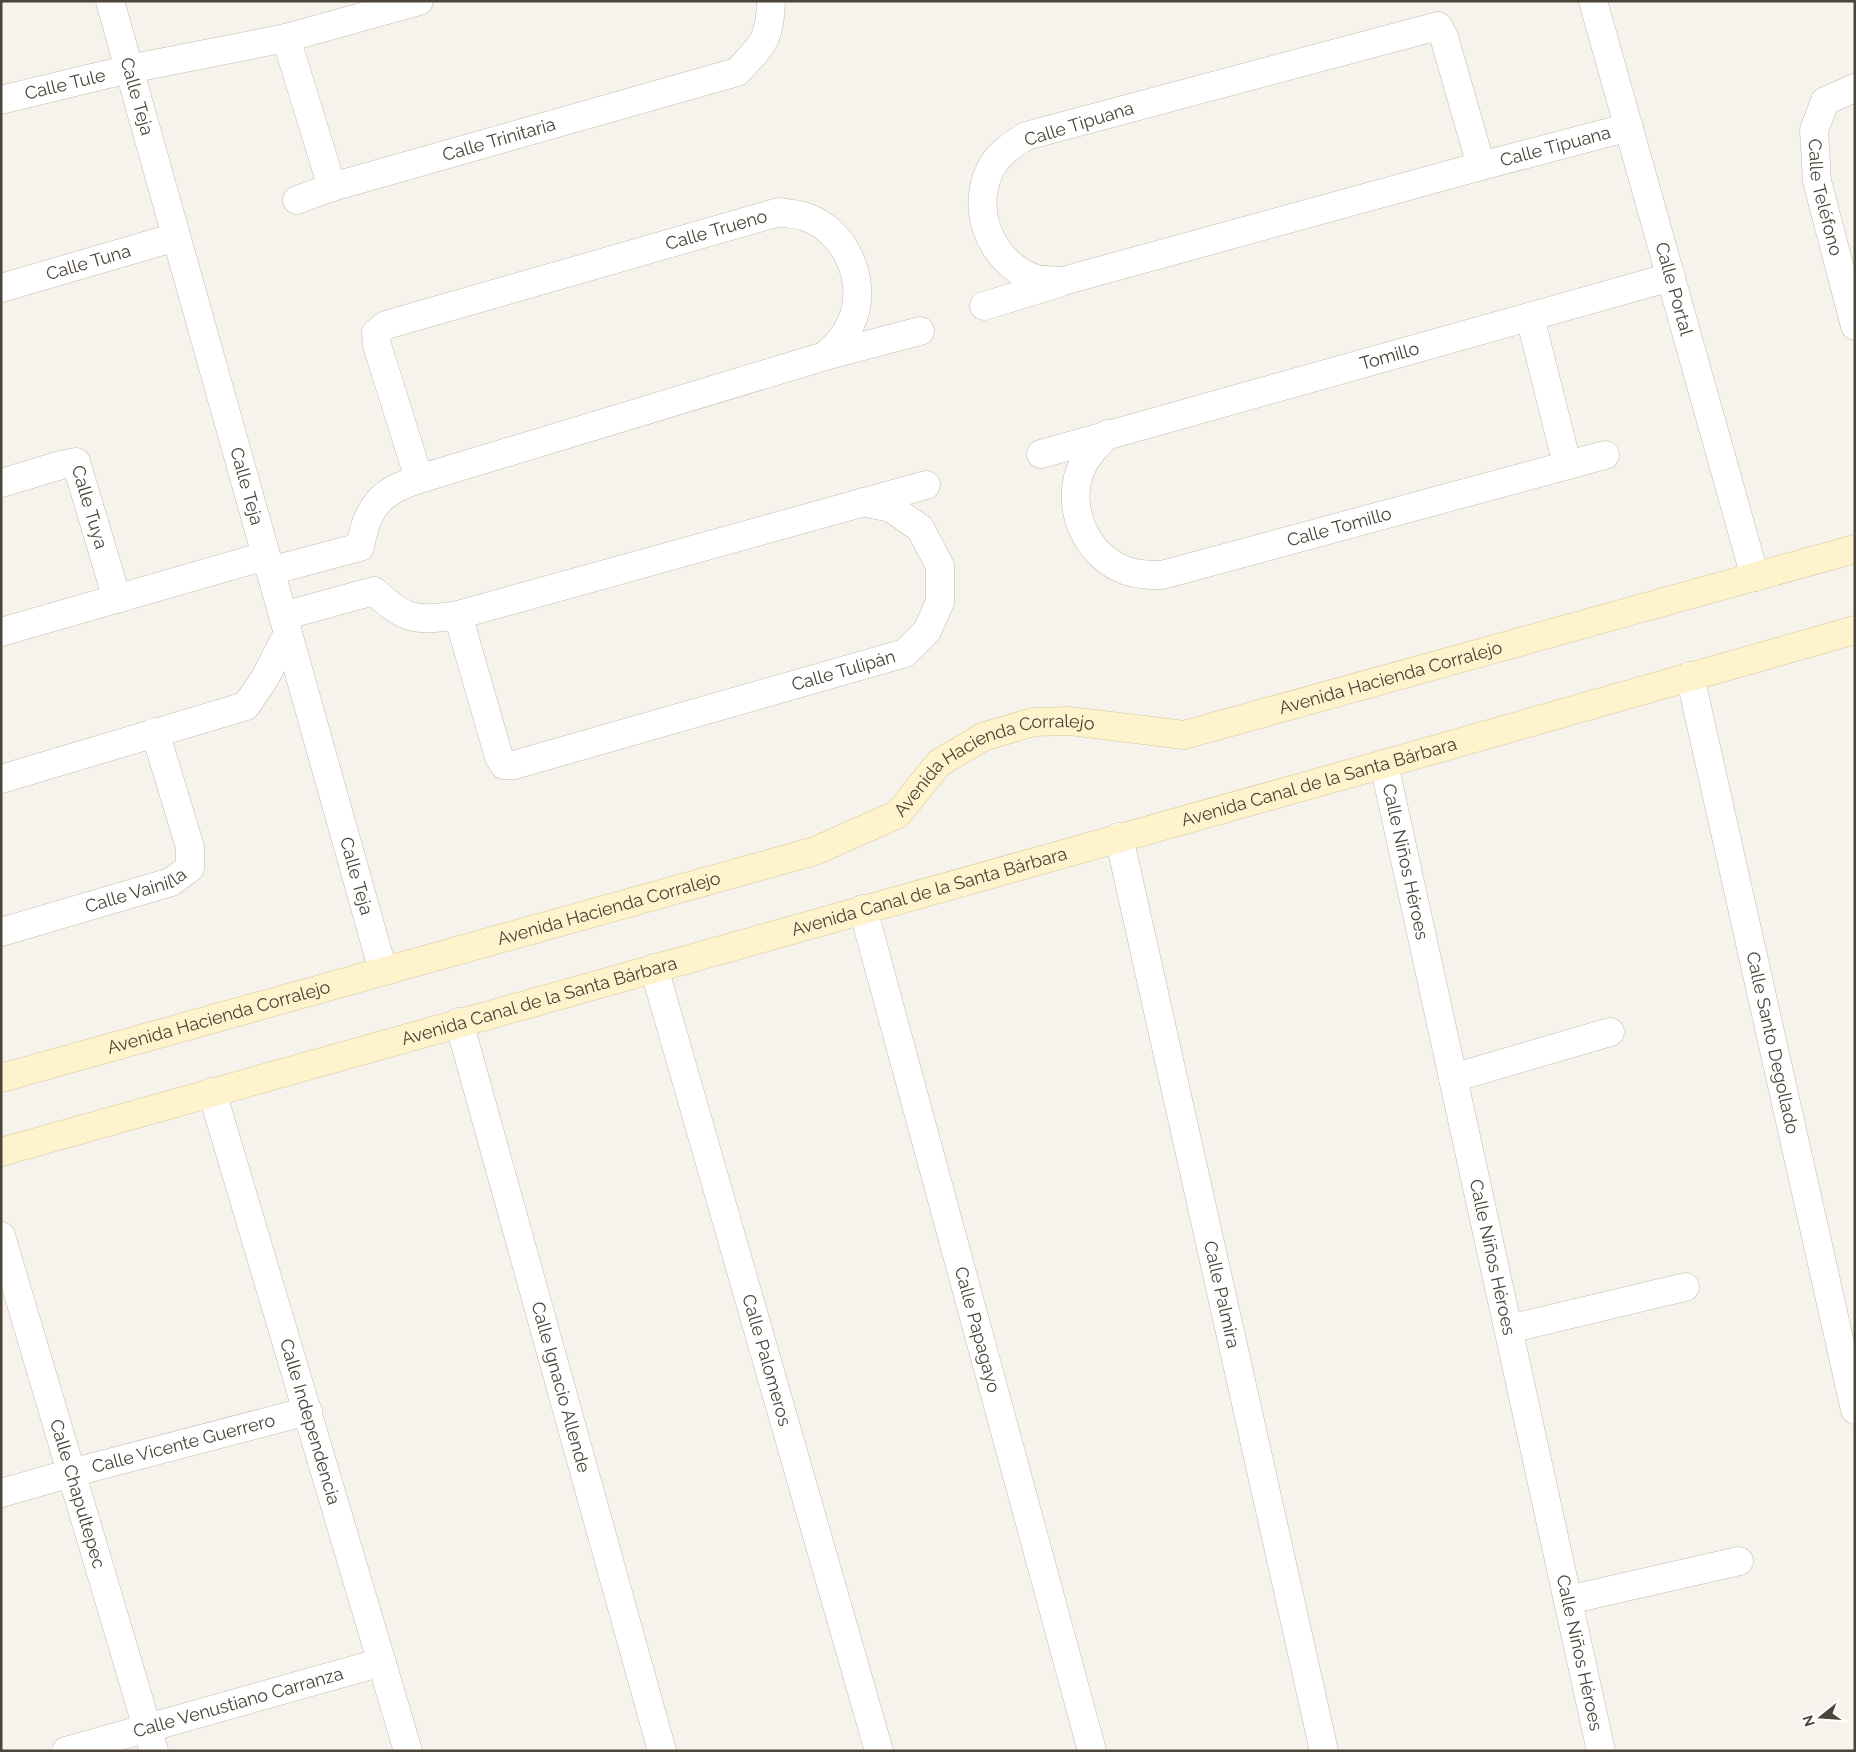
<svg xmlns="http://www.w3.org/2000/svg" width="1856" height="1752" viewBox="0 0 1856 1752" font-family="Raleway,sans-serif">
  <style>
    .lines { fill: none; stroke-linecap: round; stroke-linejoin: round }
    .minor-casing { stroke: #c2bbae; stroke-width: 29 }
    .secondary-casing { stroke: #d6c79b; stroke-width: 29 }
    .minor { stroke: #fff; stroke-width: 28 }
    .secondary { stroke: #fff3cd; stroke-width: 28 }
    .labels { text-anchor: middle; stroke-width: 4; stroke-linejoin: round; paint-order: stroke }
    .street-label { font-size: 18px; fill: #4b4439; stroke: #fff }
  </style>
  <rect width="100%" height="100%" fill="#f6f3ec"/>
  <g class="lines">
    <!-- minor casing -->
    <g class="minor-casing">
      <g id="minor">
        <path id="s1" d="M110,1L383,971"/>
        <path id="s2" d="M1593,1L1755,577"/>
        <path d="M286,38L332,187"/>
        <path id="s3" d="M1855,88L1825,101L1814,130L1817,181L1855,326"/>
        <path id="s4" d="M1,100L129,69L286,38L419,1"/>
        <path id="s5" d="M1481,166L1444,37L1438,26L1026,136C1014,144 1002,151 994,163C968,204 988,260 1033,278C1041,281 1054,280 1063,281L1481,166L1629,127"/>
        <path id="s6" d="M297,200L332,187L737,72C762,45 770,41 771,1"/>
        <path id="s7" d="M1,288L176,237"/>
        <path d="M984,306L1059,283"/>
        <path d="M1530,317L1567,464"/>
        <path id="s8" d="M1108,434C1097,445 1086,456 1080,471C1066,510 1087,557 1127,571C1139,575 1150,575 1162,575L1605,455"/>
        <path id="s9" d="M1041,454L1671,277"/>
        <path id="s10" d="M419,479L377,345L376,333L386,325L779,212C788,214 798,214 806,217C847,231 869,284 851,323C845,337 836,346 825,356"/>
        <path id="s11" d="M1,483L61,465L76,462L117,599"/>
        <path d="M270,571L360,547C364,525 371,502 393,490C401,485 410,483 419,479L825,356L920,331"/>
        <path id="s12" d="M458,615L499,757L504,765H514L905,653L927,631L940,602V566L920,528L891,508L863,502"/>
        <path d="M283,616L374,591C405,620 416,622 458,615L926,485"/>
        <path d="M1,632L265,556"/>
        <path id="s13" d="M1690,676L1855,1410"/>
        <path id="s14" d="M1384,764L1601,1751"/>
        <path d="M1,779L246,706L265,678L288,633"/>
        <path id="s15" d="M1119,837L1324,1751"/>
        <path id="s16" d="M863,909L1092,1751"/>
        <path id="s17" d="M1,932L171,882L190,868V847L155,732"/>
        <path id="s18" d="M654,968L879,1751"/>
        <path id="s19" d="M459,1022L662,1751"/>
        <path d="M1453,1078L1610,1032"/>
        <path id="s20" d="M212,1092L408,1751"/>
        <path id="s21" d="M1,1236L154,1751"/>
        <path d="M1509,1329L1685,1287"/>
        <path id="s22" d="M1,1493L71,1473L308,1411"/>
        <path d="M1568,1600L1739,1561"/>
        <path id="s23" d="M66,1751L382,1662"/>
      </g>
    </g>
    <!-- secondary casing -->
    <g class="secondary-casing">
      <g id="secondary">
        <path id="s24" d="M1,1078L815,851L898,814L939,763L983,737L1033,722L1070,721L1184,735L1855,549"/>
        <path id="s25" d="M1,1152L1384,764L1855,630"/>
      </g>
    </g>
    <!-- minor -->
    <use href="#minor" class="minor"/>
    <!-- secondary -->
    <use href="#secondary" class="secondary"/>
  </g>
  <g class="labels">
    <!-- street labels -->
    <g class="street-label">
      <text dy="6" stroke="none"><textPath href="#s4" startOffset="66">Calle Tule</textPath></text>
      <text dy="6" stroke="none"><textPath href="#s1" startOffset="99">Calle Teja</textPath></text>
      <text transform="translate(1079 124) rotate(-17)" y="6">Calle Tipuana</text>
      <text dy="6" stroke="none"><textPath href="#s6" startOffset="211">Calle Trinitaria</textPath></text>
      <text dy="6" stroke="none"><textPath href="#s5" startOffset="1294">Calle Tipuana</textPath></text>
      <text dy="6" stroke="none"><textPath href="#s3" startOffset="132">Calle Teléfono</textPath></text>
      <text dy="6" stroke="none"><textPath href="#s10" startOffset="509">Calle Trueno</textPath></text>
      <text dy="6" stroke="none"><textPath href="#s7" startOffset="91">Calle Tuna</textPath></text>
      <text dy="6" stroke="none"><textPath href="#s2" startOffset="299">Calle Portal</textPath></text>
      <text dy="6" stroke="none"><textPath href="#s9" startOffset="362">Tomillo</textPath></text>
      <text dy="6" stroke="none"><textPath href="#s1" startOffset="504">Calle Teja</textPath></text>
      <text dy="6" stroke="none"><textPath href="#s11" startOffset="125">Calle Tuya</textPath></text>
      <text dy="6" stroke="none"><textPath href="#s8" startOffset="388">Calle Tomillo</textPath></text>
      <text dy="6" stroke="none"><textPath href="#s12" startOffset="510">Calle Tulipán</textPath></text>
      <text dy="6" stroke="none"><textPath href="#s24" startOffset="1471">Avenida Hacienda Corralejo</textPath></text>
      <text dy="6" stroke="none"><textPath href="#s24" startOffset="1051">Avenida Hacienda Corralejo</textPath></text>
      <text dy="6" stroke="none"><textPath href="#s25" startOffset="1369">Avenida Canal de la Santa Bárbara</textPath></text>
      <text dy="6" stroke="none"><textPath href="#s14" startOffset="100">Calle Niños Héroes</textPath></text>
      <text dy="6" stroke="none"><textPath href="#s1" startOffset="909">Calle Teja</textPath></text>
      <text dy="6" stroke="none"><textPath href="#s17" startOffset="141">Calle Vainilla</textPath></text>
      <text dy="6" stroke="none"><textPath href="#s25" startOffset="964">Avenida Canal de la Santa Bárbara</textPath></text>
      <text dy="6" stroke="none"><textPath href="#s24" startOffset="631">Avenida Hacienda Corralejo</textPath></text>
      <text dy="6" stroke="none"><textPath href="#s25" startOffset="559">Avenida Canal de la Santa Bárbara</textPath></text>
      <text dy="6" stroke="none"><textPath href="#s24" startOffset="226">Avenida Hacienda Corralejo</textPath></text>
      <text dy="6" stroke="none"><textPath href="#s13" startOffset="376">Calle Santo Degollado</textPath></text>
      <text dy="6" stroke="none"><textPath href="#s14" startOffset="505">Calle Niños Héroes</textPath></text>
      <text dy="6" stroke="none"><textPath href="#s15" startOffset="469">Calle Palmira</textPath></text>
      <text dy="6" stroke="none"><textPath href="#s16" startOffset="436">Calle Papagayo</textPath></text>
      <text dy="6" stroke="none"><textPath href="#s18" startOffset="408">Calle Palomeros</textPath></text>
      <text dy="6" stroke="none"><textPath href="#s19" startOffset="379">Calle Ignacio Allende</textPath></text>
      <text dy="6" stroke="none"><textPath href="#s20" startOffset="344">Calle Independencia</textPath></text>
      <text dy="6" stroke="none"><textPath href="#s22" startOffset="189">Calle Vicente Guerrero</textPath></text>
      <text dy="6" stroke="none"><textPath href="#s21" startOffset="269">Calle Chapultepec</textPath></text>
      <text dy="6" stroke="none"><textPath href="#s14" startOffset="910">Calle Niños Héroes</textPath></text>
      <text dy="6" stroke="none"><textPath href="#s23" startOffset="179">Calle Venustiano Carranza</textPath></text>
    </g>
  </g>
  <!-- border -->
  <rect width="1856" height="1752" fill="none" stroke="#4b4439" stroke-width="5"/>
  <!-- north arrow -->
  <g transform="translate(1821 1717) rotate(253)" stroke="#ffffff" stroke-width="4" paint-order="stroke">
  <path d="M0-4L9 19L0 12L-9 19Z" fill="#4b4439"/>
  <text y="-8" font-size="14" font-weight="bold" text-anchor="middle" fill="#4b4439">N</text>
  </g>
</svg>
